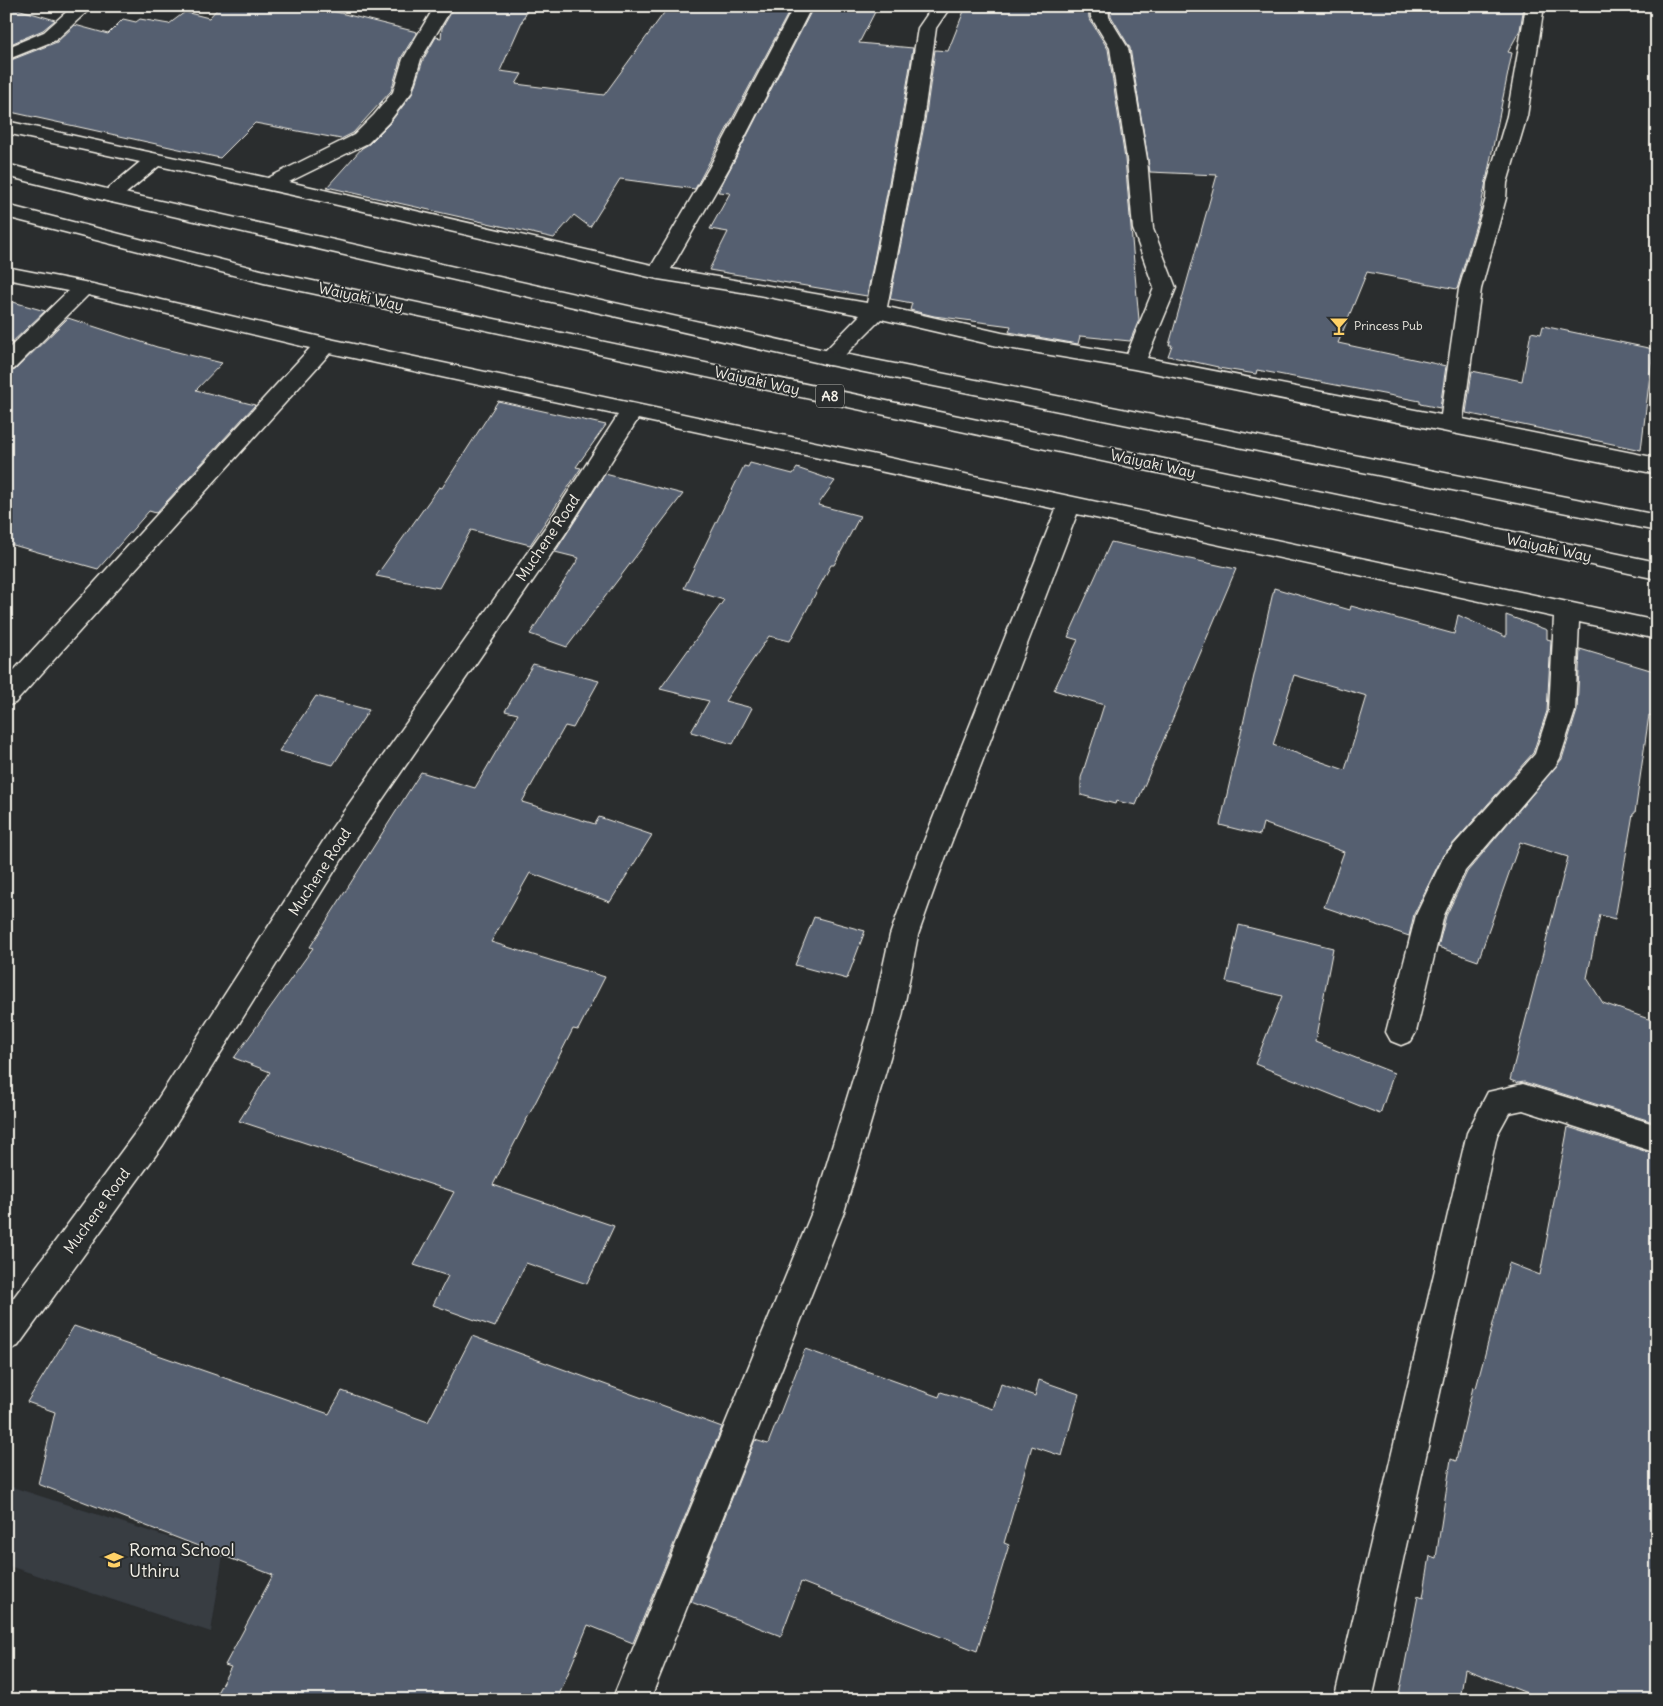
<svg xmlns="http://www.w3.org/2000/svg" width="1663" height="1706" viewBox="0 0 1663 1706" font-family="Delius,sans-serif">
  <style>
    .built { fill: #373c42 }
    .building { fill: #555f6f; stroke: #f4f1e8; fill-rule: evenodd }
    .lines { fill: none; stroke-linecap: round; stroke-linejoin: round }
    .minor-casing { stroke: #f4f1e8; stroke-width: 3 }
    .highway-casing { stroke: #f4f1e8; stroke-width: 3 }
    .minor { fill: #2a2d2e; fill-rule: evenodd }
    .highway { fill: #2a2d2e; fill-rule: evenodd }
    .labels { text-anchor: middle; stroke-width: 4; stroke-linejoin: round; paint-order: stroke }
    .far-poi-label { font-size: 12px; fill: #f4f1e8; stroke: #2a2d2e; text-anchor: start }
    .shield { fill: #2a2d2e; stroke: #b7b6b0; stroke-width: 1 }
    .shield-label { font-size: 14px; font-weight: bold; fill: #f4f1e8 }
    .street-label { font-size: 15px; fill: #f4f1e8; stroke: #2a2d2e }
    .near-poi-label { font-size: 18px; fill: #f4f1e8; stroke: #2a2d2e; text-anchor: start }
  </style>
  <rect width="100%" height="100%" fill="#2a2d2e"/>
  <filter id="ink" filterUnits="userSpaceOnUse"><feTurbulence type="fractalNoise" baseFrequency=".02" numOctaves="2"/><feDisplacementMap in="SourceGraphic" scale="10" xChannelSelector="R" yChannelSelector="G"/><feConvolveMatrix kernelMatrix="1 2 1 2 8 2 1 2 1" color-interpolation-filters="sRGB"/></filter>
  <g filter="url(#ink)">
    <!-- built -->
    <path class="built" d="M6,1485L223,1555L211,1632L6,1565Z"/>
    <!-- building -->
    <path class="building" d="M7,6L55,20L43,30L6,46Z
      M220,6H312L417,32L401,58L391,91L353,133L341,139L255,123L220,158L6,111V62L57,42L75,25L108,34L123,19L136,22L140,19L169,24L185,12L209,18Z
      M455,6H529L500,71L522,74L516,84L604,95L669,6H792L695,189L620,179L590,227L574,215L554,238L327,187L362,148L369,144L389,124L412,94L423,60L436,37L441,38L442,28Z
      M814,6H878L859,43L913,48L901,121L867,296L709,270L728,232L710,229L730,193L718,192Z
      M966,6H1088L1089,18L1108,49L1125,159L1139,320L1130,341L1080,336L1078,344L1009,332L1011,326L934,316L910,310L912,303L890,299L925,121L935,50L948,51Z
      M1110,6H1524L1520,30L1508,52L1512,53L1480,211L1457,289L1367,272L1338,343L1446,366L1440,408L1420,404V401L1257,370L1256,374L1218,368V367L1168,356L1172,345H1169L1217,175L1150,172L1130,48L1111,16Z
      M6,300L45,311L6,348Z
      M68,318L157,347L222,363L196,390L255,405L156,513L149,511L98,569L6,543V373L15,370Z
      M1543,326L1653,349L1641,450L1466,413L1472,371L1522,381L1531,332L1541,334Z
      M498,401L606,425L576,467L581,468L530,545L471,530L439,588L376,576L439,487L442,488Z
      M750,463L793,474L797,468L835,481L818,505L860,516L834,565H831L790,641L769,636L725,701L752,708L733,744L691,732L709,701L660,689L724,600L684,588L744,466L748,467Z
      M605,474L683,494L567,647L530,634L579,558L555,552Z
      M1111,542L1236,569L1136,805L1116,801L1115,804L1081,795V778L1104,705L1054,690L1078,640L1068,637Z
      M1274,588L1350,610L1351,606L1454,634L1458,615L1506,637V615L1547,630V639L1551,640L1547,711L1533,753L1443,855L1414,914L1409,936L1324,907L1344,852L1263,823L1260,835L1220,825ZM1294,675L1367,696L1345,770L1273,745Z
      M1580,649L1657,672V717L1649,715L1635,813L1633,814L1615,919L1600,915L1587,978L1603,1003L1657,1022V1123L1524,1082L1518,1083L1510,1080L1568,857L1520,842L1478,961L1438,947L1446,916L1467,872L1562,759L1577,711Z
      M533,664L599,681L573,728L565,726L522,802L595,824L599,817L652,835L610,902L530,873L491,942L605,977L578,1030L573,1029L493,1185L614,1226L587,1284L526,1263L495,1327L433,1305L448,1276L414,1265L454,1192L239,1121L270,1072L234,1058L313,948L310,947L421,772L475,788L518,714L505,711Z
      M316,696L369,710L333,765L279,751Z
      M814,917L865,931L847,979L795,965Z
      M1239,925L1333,948L1315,1042L1394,1073L1380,1114L1255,1064L1282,996L1226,982Z
      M1568,1127L1657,1155V1700H1545L1465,1669L1460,1700H1398L1418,1596L1423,1598L1430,1556L1436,1558L1451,1459L1456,1461L1473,1387L1476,1388L1509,1263L1540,1275Z
      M74,1326L329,1414L342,1391L428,1422L472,1336L722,1427L633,1643L588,1625L557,1700H213L231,1667L225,1665L273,1575L38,1484L55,1412L27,1402Z
      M805,1349L939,1397L941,1392L993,1409L1001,1384L1035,1396L1039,1380L1079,1394L1062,1456L1032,1446L1004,1543L1009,1545L977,1651L801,1582L781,1636L691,1602L755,1440L768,1444Z"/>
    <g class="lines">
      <!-- minor casing -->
      <g class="minor-casing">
        <path id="minor" d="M73,6H93L56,40L6,60V48L44,32Z
          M435,6H453L421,59L411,93L388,123L368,143L289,182L652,265L709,168L794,6H812L729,168L671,269L867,303L903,121L918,28L933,6H951L936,28L923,121L887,307L1002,333L1127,354L1154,288L1133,229L1127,159L1110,48L1091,17L1090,6H1108L1109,17L1128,48L1147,159L1153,229L1176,288L1147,358L1441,415L1459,289L1486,198L1487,183L1507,116L1526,6H1544L1527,116L1507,183L1506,198L1481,289L1463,419L1657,458V474L1134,369L1002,347L881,319L837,363L829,365L821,363L818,358L860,315L748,293L658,279L329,203L159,166L118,200L111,202L104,200L101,196L104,192L140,162L6,133V121L268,178L354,135L374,115L393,92L403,59Z
          M6,267L84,282L325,338L1657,621V639L1579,622L1575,711L1560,758L1556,765L1465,871L1444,915L1416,1032L1411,1041L1401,1045L1391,1041L1386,1032L1416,915L1444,856L1535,754L1549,711L1554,617L1077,514L946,856L918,935L902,1017L844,1212L650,1700H612L812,1212L872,1017L890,935L918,856L1056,509L638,419L565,534L349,848L163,1145L18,1346L6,1351V1308L141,1125L329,832L549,522L618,415L330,353L15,703L6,706V679L310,348L88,295L14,369L6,371V351L68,291L6,279Z
          M1523,1084L1657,1125V1153L1523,1110L1509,1113L1497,1135L1372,1700H1334L1467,1133L1488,1092Z"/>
      </g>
      <!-- highway casing -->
      <g class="highway-casing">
        <path id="highway" d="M6,164L111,190L829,351L1657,515V531L829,365L111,202L6,176Z
          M6,205L265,271L1657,562V579L264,283L6,217Z"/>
      </g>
      <!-- minor -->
      <use href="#minor" class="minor"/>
      <!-- highway -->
      <use href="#highway" class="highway"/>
    </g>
  </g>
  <!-- icons -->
  <defs>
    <g id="bar-bare" transform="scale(1.5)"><path d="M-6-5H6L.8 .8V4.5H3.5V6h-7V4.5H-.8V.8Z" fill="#ffd166" stroke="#2a2d2e" stroke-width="2.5" paint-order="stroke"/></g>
    <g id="school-bare" transform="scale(1.5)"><path d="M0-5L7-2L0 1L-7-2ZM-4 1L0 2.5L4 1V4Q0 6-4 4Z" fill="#ffd166" stroke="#2a2d2e" stroke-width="2.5" paint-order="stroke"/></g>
  </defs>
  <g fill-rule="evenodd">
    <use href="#bar-bare" x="1339" y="326"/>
    <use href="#school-bare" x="114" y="1560"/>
  </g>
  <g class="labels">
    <!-- far-poi labels -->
    <g class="far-poi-label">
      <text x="1354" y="330">Princess Pub</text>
    </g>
    <!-- shield labels -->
    <rect class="shield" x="816" y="384.5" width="28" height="23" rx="4"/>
    <g class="shield-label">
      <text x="830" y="401">A8</text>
    </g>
    <!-- street labels -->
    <g class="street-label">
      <text transform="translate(361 297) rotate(12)" y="5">Waiyaki Way</text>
      <text transform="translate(757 381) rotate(12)" y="5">Waiyaki Way</text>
      <text transform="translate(1153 464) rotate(12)" y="5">Waiyaki Way</text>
      <text transform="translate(548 538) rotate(-56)" y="5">Muchene Road</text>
      <text transform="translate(1549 548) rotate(12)" y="5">Waiyaki Way</text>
      <text transform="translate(320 872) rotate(-57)" y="5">Muchene Road</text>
      <text transform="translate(97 1211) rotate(-54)" y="5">Muchene Road</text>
    </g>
    <!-- near-poi labels -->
    <g class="near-poi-label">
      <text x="129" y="1556">Roma School<tspan x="129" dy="21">Uthiru</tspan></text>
    </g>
  </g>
  <!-- margin -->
  <rect width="1663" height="1706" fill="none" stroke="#2a2d2e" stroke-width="25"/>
  <rect x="12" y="12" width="1638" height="1681" fill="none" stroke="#f4f1e8" stroke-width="2" filter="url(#ink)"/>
</svg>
